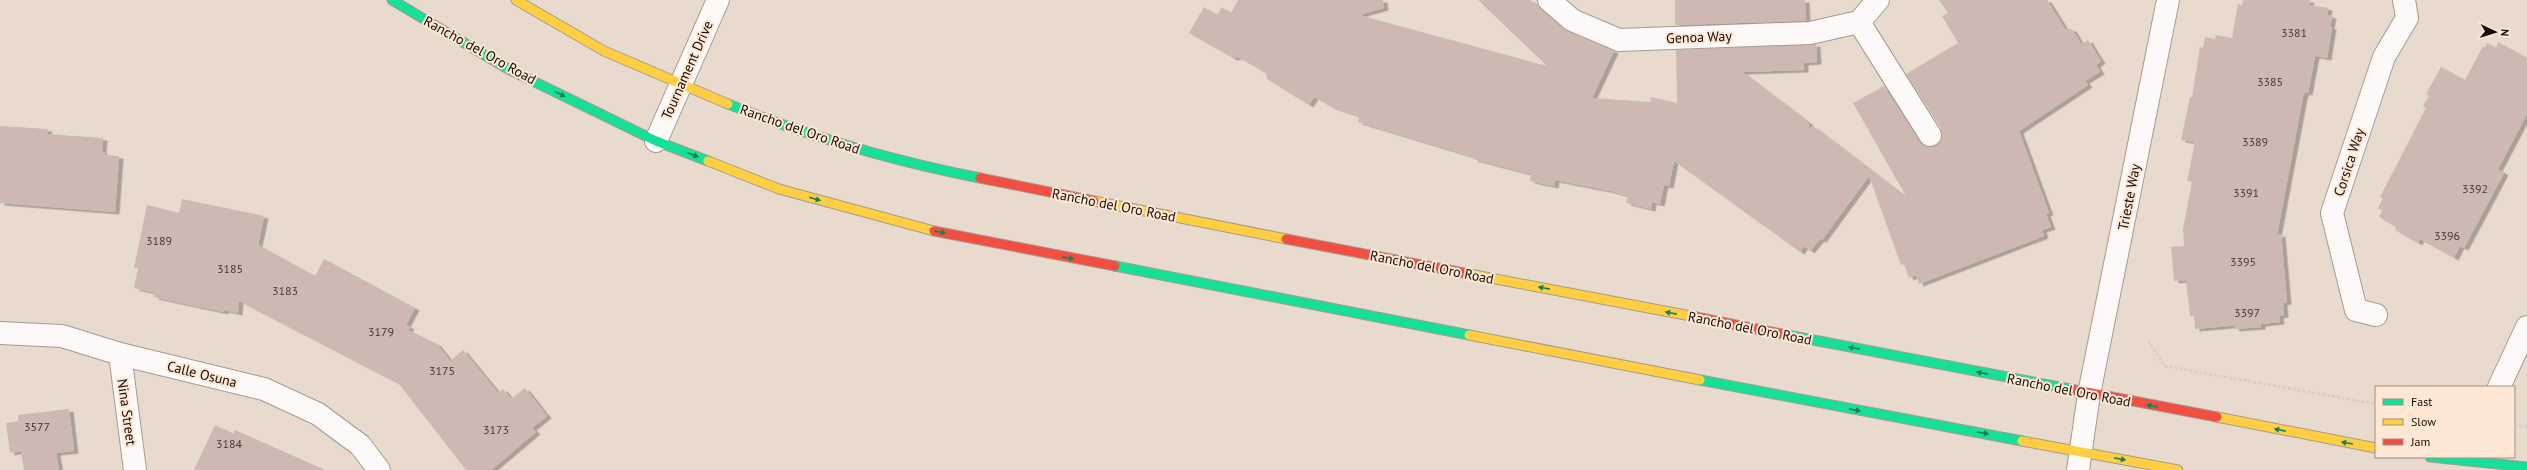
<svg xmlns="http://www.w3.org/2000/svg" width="2527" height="470" viewBox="0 0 2527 470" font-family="'PT Sans',sans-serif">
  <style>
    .building { fill: #ceb9b2; filter: url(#shadow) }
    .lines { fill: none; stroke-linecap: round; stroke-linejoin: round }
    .street-casing { stroke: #a59a91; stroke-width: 24 }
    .fast-casing { stroke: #a59a91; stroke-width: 11 }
    .slow-casing { stroke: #a59a91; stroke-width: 11 }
    .jam-casing { stroke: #a59a91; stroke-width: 11 }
    .path { stroke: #d3cecb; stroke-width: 2.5; stroke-dasharray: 3 2; stroke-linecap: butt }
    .street { stroke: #fcf9f8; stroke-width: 22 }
    .fast { stroke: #16e098; stroke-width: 9 }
    .slow { stroke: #ffcf43; stroke-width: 9 }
    .jam { stroke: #f24e42; stroke-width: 9 }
    .oneway { fill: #168156 }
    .labels { text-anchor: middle; stroke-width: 4; stroke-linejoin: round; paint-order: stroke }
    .number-label { font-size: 12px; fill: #443830 }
    .street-label { font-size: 14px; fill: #160d05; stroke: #fee7d5 }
  </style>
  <defs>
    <filter id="shadow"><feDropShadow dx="4.5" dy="2.5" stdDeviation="0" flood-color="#0004"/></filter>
  </defs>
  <rect width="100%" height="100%" fill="#e9dace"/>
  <!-- building -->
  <path class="building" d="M1238,0H1383L1384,8L1359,15L1547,66L1478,0H1530L1567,31L1614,51L1592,98L1650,102L1651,97L1677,103L1676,50L1816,44L1817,62L1804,63V70L1742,72L1809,123V129L1813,126L1907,198L1853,103L1884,86L1920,142L1931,147L1941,141V128L1906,74L1958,43L1942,16L1948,13L1939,0H2047L2065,29H2072L2081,44L2088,40L2101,61L2096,65L2100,72L2085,81L2088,85L2019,131L2049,213L2046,214L2051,227L2042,230L2044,236L1919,284L1916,275L1909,278L1904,264L1901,265L1869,176L1822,240L1820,239L1810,251L1804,246L1800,252L1674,161L1669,186L1664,185L1660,204L1652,202L1651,209L1626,203L1628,196L1611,191L1555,180L1554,186L1530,181L1531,174L1473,159L1474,157L1358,122L1359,116L1332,107L1314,97L1309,105L1267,79L1266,73L1238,57L1233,58L1189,33L1204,7L1217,15L1222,7L1231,13Z
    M1675,0H1805L1806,21L1675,25Z
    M2243,0H2310L2309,5L2328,8L2327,15L2332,16L2330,27H2332L2327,58L2315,56L2308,93L2305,92L2303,97L2277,235L2281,234L2287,302L2283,303L2284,315L2279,316L2280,322L2261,324V327L2235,329L2234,326H2229L2195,329L2194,316H2190L2186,280L2174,281L2171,247L2184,246L2183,229L2192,182L2187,181L2195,142L2181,140L2190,97H2192L2200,47L2203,48L2205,37L2215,39L2216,35L2232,38L2238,4L2242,5Z
    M2498,42L2527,58V114L2498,169L2504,173L2464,248L2460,246L2454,258L2420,239L2418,243L2395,230L2396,227L2379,217L2382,210L2378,208L2383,198L2380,197L2426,108L2423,106L2429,96L2426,94L2441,67L2465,80L2483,46L2485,48L2487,43L2496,48Z
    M0,126L48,129L47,134L103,138L102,152L105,153V155L119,156L115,212L0,203Z
    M182,199L264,216L258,245L315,276L324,259L415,308L406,325L410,327L408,330L437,344L450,361L463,350L498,393L503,389L511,399L525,388L547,416L532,428L536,432L491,470H466L399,384L239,301L238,313L224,310V312L154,297L155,293L134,288L138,268H134L147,205L179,213Z
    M69,409L74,451L56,453L59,470H24L21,451L10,453L6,423L18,421V415Z
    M215,425L234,434L235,430L325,470H194Z"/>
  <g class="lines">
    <!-- street casing -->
    <g class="street-casing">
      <path id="street" d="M1549,0L1572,20L1619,40L1810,33L1859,22L1878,0
        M1859,22L1930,135
        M656,141L718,0
        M2376,315L2356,310L2332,213L2384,57L2407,18L2404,0
        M0,333L62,336L120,354L264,389L318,414L360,445L379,470
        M120,354L135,470
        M2499,387L2527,327
        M2078,470L2089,394L2168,0"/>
    </g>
    <!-- fast casing -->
    <g class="fast-casing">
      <path id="fast" d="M392,0L508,69L656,141L708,161
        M728,104C810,137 893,161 980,178
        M1115,266L1469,335
        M1787,335L2070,389
        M1700,380L2022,441
        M2430,457L2527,467"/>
    </g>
    <!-- slow casing -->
    <g class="slow-casing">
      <path id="slow" d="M516,0L604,51L728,104
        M708,161L779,189L934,231
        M1094,201L1286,239
        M1464,273L1696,317
        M1469,335L1700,380
        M2217,417L2376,448
        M2022,441L2178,470"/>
    </g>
    <!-- jam casing -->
    <g class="jam-casing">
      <path id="jam" d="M980,178L1094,201
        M934,231L1115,266
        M1286,239L1464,273
        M1696,317L1787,335
        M2070,389L2217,417"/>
    </g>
    <!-- path -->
    <path class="path" d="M2148,341L2165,366L2376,404
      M2514,425L2527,427"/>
    <!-- street -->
    <use href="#street" class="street"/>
    <!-- fast -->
    <use href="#fast" class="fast"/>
    <!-- slow -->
    <use href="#slow" class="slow"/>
    <!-- jam -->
    <use href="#jam" class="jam"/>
  </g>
  <!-- one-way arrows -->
  <defs><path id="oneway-solid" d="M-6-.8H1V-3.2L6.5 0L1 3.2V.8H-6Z"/></defs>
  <g class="oneway">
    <use href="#oneway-solid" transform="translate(560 94) rotate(26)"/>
    <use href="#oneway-solid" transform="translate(693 155) rotate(21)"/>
    <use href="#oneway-solid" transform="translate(815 199) rotate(16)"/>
    <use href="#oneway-solid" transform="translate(940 232) rotate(11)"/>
    <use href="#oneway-solid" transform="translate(1068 258) rotate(11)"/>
    <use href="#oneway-solid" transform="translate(1544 288) rotate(-169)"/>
    <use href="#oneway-solid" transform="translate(1671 313) rotate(-169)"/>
    <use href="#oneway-solid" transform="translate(1854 348) rotate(-169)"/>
    <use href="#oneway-solid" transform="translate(1982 373) rotate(-169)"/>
    <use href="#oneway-solid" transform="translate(2152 406) rotate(-169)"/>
    <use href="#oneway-solid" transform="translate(1855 410) rotate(11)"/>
    <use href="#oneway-solid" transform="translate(2280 430) rotate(-169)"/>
    <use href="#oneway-solid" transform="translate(1983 433) rotate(10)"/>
    <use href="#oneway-solid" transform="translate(2347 443) rotate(-170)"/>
    <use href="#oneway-solid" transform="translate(2120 459) rotate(11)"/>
  </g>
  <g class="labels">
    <!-- number labels -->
    <g class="number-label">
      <text x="2294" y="37">3381</text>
      <text x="2270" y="86">3385</text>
      <text x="2255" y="146">3389</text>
      <text x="2475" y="193">3392</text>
      <text x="2246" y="197">3391</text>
      <text x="2447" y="240">3396</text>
      <text x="159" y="245">3189</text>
      <text x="2243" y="266">3395</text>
      <text x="230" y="273">3185</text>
      <text x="285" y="295">3183</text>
      <text x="2247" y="317">3397</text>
      <text x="381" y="336">3179</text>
      <text x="442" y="375">3175</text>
      <text x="37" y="431">3577</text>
      <text x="496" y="434">3173</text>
      <text x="229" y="448">3184</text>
    </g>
    <!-- street labels -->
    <g class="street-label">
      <text transform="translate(1699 37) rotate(-2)" y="5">Genoa Way</text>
      <text transform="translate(480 50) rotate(29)" y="5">Rancho del Oro Road</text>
      <text transform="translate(687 70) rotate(-66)" y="5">Tournament Drive</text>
      <text transform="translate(800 129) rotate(19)" y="5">Rancho del Oro Road</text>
      <text transform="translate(2349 162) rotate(-72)" y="5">Corsica Way</text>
      <text transform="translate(2129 197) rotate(-79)" y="5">Trieste Way</text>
      <text transform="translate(1114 205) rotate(11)" y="5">Rancho del Oro Road</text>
      <text transform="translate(1432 267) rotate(11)" y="5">Rancho del Oro Road</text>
      <text transform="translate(1750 328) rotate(11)" y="5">Rancho del Oro Road</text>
      <text transform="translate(202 374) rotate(14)" y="5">Calle Osuna</text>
      <text transform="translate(2069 390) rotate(11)" y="5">Rancho del Oro Road</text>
      <text transform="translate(127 412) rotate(82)" y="5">Nina Street</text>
    </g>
  </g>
  <!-- legend -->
  <rect x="2375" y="386" width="140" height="72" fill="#fee7d5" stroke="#a19082"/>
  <rect x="2383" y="399" width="20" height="6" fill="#16e098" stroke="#a19082"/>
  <text x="2411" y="406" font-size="12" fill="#160d05">Fast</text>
  <rect x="2383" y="419" width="20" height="6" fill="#ffcf43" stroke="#a19082"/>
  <text x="2411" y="426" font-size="12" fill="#160d05">Slow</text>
  <rect x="2383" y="439" width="20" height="6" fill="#f24e42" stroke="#a19082"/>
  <text x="2411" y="446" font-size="12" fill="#160d05">Jam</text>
  <!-- north arrow -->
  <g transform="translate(2495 32) rotate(94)" stroke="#fee7d5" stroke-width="3" paint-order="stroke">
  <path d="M0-3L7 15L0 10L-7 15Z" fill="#160d05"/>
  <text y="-6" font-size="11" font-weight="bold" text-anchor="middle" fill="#160d05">N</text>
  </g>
</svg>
